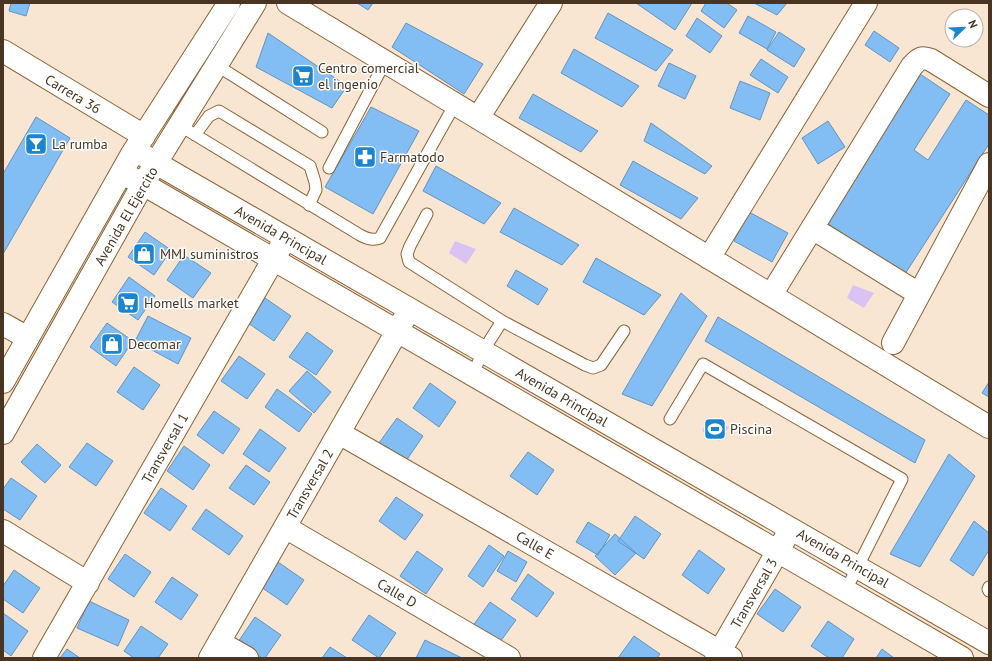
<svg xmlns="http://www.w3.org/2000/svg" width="992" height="661" viewBox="0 0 992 661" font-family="'PT Sans',sans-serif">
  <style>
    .water { fill: #d9c2f4 }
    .building { fill: #82bef3; stroke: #6394bf }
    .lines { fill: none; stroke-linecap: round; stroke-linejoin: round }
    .service-casing { stroke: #8d6234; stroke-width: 13 }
    .minor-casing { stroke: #8d6234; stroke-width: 24 }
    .service { stroke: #fff; stroke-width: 11 }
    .minor { stroke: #fff; stroke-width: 22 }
    .labels { text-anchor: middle; stroke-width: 3; stroke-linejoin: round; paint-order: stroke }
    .poi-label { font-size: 14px; fill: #493522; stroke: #fff; text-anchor: start }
    .street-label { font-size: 14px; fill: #493522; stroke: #fff }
  </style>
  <rect width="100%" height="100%" fill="#f9e6d2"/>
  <!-- water -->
  <path class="water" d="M455,241L476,249L466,264L449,253Z
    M853,285L874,293L864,308L847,298Z
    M708,419L729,427L719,441L702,431Z"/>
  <!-- building -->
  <path class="building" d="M11,3H30L26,16L9,11Z
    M357,3H373L368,10Z
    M636,3H692L675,30Z
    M706,3H727L737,10L724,28L701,11Z
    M754,3H787L777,15Z
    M608,13L673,50L656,71L595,38Z
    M748,16L776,32L767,49L739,33Z
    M697,18L722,36L710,53L686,36Z
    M406,23L483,64L464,94L392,47Z
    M874,31L899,48L890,62L865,45Z
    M779,32L805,49L794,67L767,50Z
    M268,33L347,86L332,108L256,67Z
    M574,49L639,86L622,107L561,73Z
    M761,59L788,77L778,93L750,75Z
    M669,63L696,76L685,99L658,86Z
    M917,72L950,94L914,150L928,160L966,100L989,115V144L905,274L822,220Z
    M740,81L770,93L760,120L730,108Z
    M533,94L598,131L581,152L519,118Z
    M371,107L419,131L373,214L325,187Z
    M36,117L70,138L3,254V174Z
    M828,121L845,147L818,164L802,138Z
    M651,123L712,166L705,174L644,141Z
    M633,161L698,198L681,219L620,185Z
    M436,166L501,203L484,224L423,191Z
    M514,208L579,245L562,265L500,232Z
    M749,212L788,233L772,262L734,241Z
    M145,232L171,250L154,275L128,257Z
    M184,255L211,273L193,298L167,280Z
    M596,258L661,295L644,315L583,282Z
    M516,270L548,289L538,305L507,286Z
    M129,277L155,296L138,320L112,302Z
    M681,293L707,316L652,406L622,394Z
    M265,298L291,316L274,341L248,323Z
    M148,316L191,338L178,364L135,341Z
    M718,317L925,440L915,463L705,341Z
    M107,323L133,341L116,366L90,347Z
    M307,332L333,351L316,375L289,357Z
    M239,356L265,374L247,399L221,381Z
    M134,367L160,385L143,410L117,392Z
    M307,371L331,392L314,413L289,391Z
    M989,382V397L982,393Z
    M430,383L456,402L439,427L413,408Z
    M277,389L312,414L299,432L265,407Z
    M214,411L240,429L223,454L197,435Z
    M397,418L423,436L406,461L379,443Z
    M260,429L286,448L269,472L243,454Z
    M87,443L113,461L96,486L69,467Z
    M37,444L61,465L45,483L21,462Z
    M184,446L210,465L193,490L167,471Z
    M528,452L554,470L537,495L510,476Z
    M949,454L975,476L920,567L890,554Z
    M246,465L270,482L254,505L229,488Z
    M11,478L37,496L20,520L3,509V489Z
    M161,488L187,506L170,531L144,513Z
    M396,497L423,515L405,540L379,521Z
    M206,509L243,536L229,555L192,529Z
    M635,516L661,534L644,559L618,541Z
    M974,521L989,533V550L973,576L950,560Z
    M588,522L610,535L598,555L576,542Z
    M615,534L636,553L615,575L595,556Z
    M489,545L504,556L483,587L468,576Z
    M699,550L725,569L708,594L682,575Z
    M417,551L443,569L426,594L400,576Z
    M508,551L527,562L516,582L497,571Z
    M125,554L151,572L134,597L108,579Z
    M278,562L304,580L287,605L261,587Z
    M14,570L40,588L23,613L3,599V586Z
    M528,574L554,593L537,617L511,599Z
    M172,577L198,595L181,620L155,602Z
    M775,589L801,607L783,632L757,614Z
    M89,601L129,620L118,646L77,628Z
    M490,602L516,620L498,645L472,627Z
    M3,613L28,631L11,656L3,650Z
    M369,615L396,633L379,658L352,640Z
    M255,617L281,635L265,658H262L238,642Z
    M828,621L854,639L842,658H829L811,646Z
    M141,626L168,644L158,658H134L124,651Z
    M634,636L660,654L657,658H618Z
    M425,640L462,658H416Z
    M330,647L347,658H322Z
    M67,649L80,658H60Z
    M882,649L894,658H876Z"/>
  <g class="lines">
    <!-- service casing -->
    <g class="service-casing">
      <path id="service" d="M213,63L322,132
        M179,125L360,235C367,239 373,241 380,238L455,104
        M195,135L209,116L219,111L310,166L315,182L316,190L309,205
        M329,168L385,62
        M427,214L410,246L407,254L409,262L502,321L585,365L593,368L601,365L624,331
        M472,374L490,340L502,321
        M670,419L703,364L902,479L846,590
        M989,587L988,589L989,591"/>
    </g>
    <!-- minor casing -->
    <g class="minor-casing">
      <path id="minor" d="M288,3L989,427
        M3,51L144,136
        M478,118L551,3
        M135,150L156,163C434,323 713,481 989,643
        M122,173L143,184C415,344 690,498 962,658
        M812,228L919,294
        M709,258L866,3
        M771,295L912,66C919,59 921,56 931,60L989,96
        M3,324L28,338
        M893,343L989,164
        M3,382L132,154L229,3
        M3,433L143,184L255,3
        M339,433L731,658
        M285,527L509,658
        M3,531L88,583
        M219,642L247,658
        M44,658L280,248
        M210,658L404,319
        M716,658L786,537"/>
    </g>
    <!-- service -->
    <use href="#service" class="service"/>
    <!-- minor -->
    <use href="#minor" class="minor"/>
  </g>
  <!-- icons -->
  <defs>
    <g id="supermarket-square" transform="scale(1.15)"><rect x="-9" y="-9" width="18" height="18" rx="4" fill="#1c85cf" stroke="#fff"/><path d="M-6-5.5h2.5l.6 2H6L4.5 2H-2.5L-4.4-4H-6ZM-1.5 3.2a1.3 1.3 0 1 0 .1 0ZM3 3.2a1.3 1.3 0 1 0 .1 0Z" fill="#fff"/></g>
    <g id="bar-square" transform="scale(1.15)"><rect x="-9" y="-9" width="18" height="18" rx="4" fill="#1c85cf" stroke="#fff"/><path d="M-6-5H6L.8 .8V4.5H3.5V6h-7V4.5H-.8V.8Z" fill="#fff"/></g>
    <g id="pharmacy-square" transform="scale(1.15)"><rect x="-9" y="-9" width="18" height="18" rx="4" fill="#1c85cf" stroke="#fff"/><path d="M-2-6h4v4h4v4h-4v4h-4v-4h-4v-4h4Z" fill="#fff"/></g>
    <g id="shop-square" transform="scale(1.15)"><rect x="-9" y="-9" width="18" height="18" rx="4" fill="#1c85cf" stroke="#fff"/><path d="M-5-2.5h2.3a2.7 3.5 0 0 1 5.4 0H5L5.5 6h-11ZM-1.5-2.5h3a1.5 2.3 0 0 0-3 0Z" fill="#fff"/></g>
    <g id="stadium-square" transform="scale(1.15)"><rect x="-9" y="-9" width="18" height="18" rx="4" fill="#1c85cf" stroke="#fff"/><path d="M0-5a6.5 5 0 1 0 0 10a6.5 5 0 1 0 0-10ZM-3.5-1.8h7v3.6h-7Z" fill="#fff"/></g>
  </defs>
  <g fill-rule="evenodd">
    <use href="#supermarket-square" x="303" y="76"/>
    <use href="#bar-square" x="36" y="144"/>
    <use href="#pharmacy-square" x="365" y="157"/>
    <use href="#shop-square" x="144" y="254"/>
    <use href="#supermarket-square" x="128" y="303"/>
    <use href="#shop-square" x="112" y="344"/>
    <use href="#stadium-square" x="715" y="429"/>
  </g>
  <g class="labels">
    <!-- poi labels -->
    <g class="poi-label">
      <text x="318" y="73">Centro comercial<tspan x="318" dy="16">el ingenio</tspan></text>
      <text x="52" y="149">La rumba</text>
      <text x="380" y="162">Farmatodo</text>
      <text x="160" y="259">MMJ suministros</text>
      <text x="144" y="308">Homells market</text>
      <text x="128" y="349">Decomar</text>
      <text x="730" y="434">Piscina</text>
    </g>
    <!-- street labels -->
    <g class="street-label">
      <text transform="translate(73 94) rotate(31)" y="5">Carrera 36</text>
      <text transform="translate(126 216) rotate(-60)" y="5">Avenida El Ejercito</text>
      <text transform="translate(281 235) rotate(30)" y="5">Avenida Principal</text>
      <text transform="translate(562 397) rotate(30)" y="5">Avenida Principal</text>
      <text transform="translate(165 448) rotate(-60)" y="5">Transversal 1</text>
      <text transform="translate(310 484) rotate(-60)" y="5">Transversal 2</text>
      <text transform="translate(535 545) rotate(30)" y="5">Calle E</text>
      <text transform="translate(843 558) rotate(30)" y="5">Avenida Principal</text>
      <text transform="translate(397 593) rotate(30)" y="5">Calle D</text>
      <text transform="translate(754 593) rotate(-60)" y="5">Transversal 3</text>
    </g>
  </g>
  <!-- border -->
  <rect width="992" height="661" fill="none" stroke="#493522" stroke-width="8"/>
  <!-- north arrow -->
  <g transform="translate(964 28) rotate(67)"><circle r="19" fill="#ffffff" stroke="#b6aea7"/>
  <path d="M0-3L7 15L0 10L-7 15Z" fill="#1c85cf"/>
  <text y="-6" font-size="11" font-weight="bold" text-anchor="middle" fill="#493522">N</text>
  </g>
</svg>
